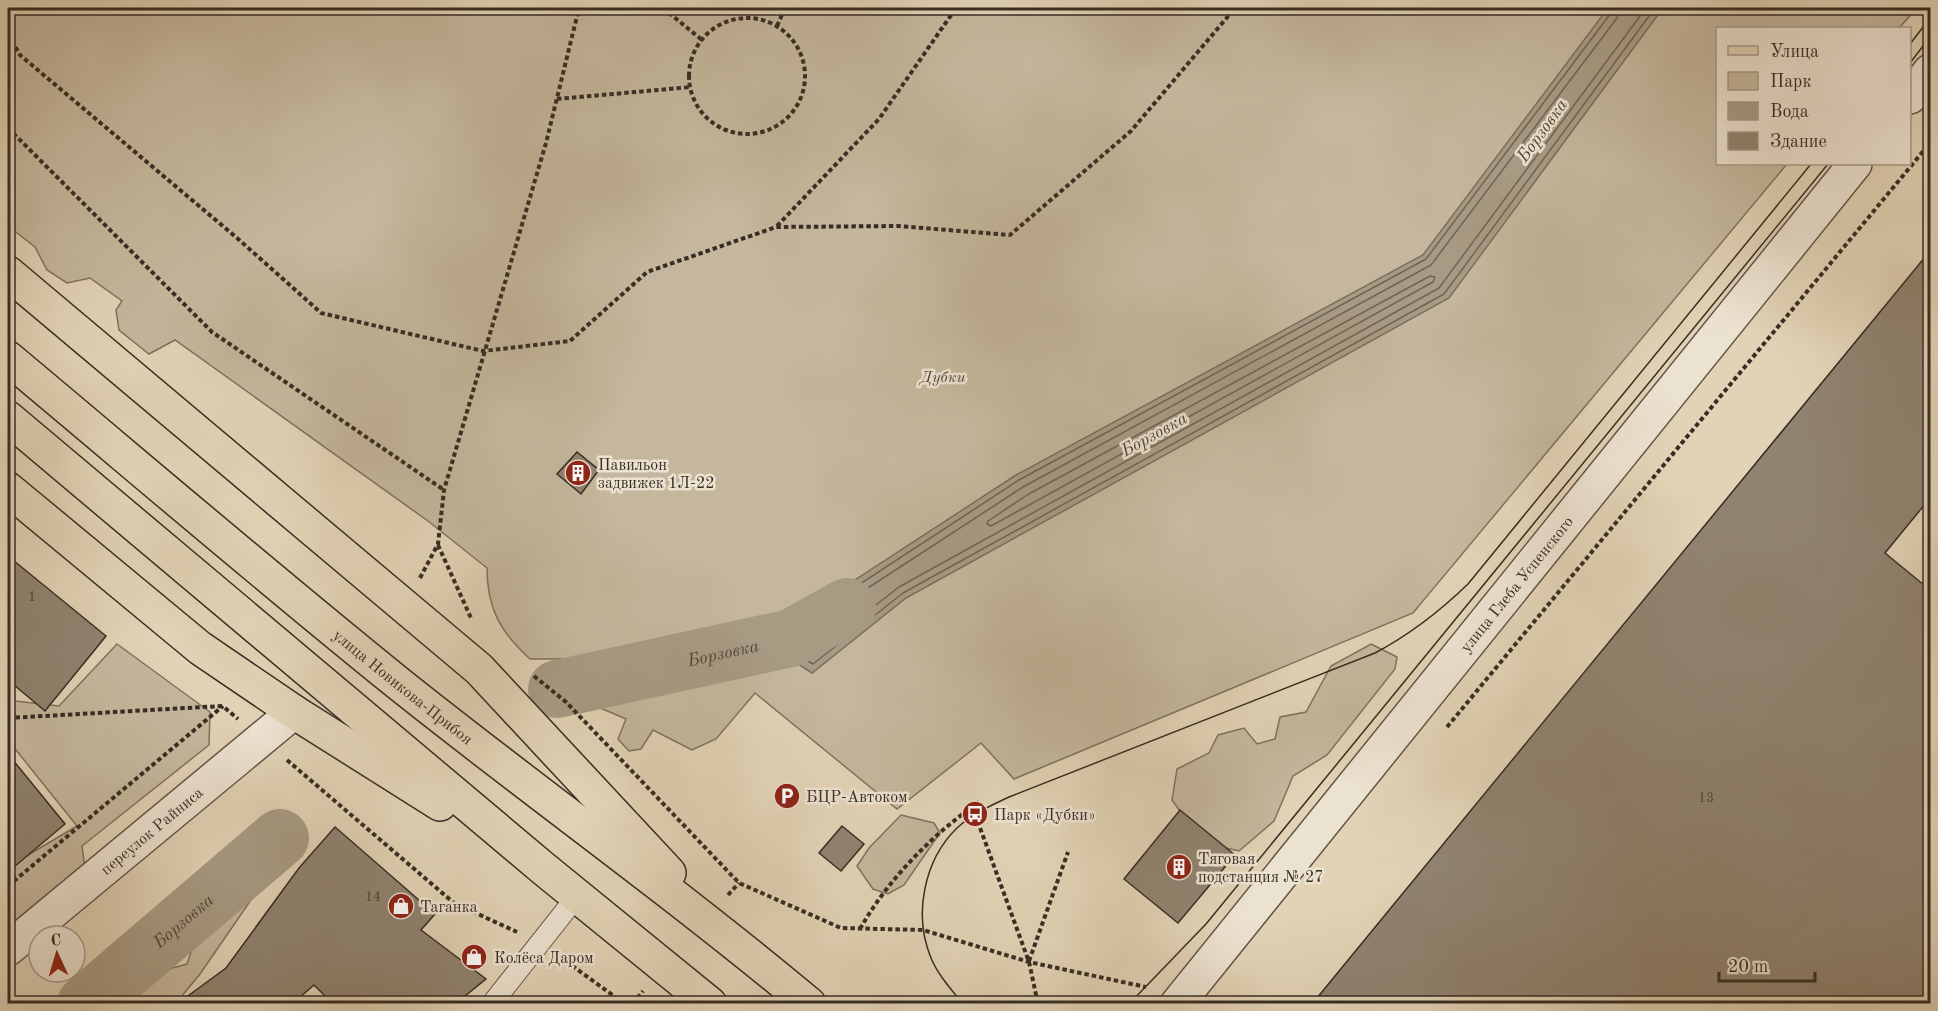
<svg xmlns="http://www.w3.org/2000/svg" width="1938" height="1011" viewBox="0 0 1938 1011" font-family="'Old Standard TT',serif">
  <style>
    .green { fill: #c5b79d; stroke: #7e7260; stroke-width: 1.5 }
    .water { fill: #a89b84; stroke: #7b6f5e; stroke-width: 1.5 }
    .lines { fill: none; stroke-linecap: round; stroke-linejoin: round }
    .shore { stroke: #706454; stroke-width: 1.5 }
    .river { stroke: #a89b84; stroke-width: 58 }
    .building { fill: #908370; stroke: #372d24; stroke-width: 1.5 }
    .lane-casing { stroke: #625648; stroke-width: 22 }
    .street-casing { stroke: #625648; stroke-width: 36 }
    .primary-casing { stroke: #372d24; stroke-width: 36 }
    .path { stroke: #372d24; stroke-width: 4; stroke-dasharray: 4.5 3; stroke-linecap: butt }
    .lane { stroke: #ece2d0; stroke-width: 20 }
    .street { stroke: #ece2d0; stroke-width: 33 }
    .primary { stroke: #e2d3b6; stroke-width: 33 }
    .tram { stroke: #372d24; stroke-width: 1.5 }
    .labels { text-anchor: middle; stroke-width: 5; stroke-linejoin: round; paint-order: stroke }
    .number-label { font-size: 14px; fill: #4d4237 }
    .park-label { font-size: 16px; font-style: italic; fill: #53493c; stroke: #ece2d0 }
    .poi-label { font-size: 16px; fill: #372d24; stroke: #ece2d0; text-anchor: start }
    .street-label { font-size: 16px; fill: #372d24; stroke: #ece2d0 }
    .water-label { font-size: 18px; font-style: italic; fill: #53483c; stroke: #ece2d0 }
  </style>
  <rect width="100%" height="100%" fill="#e2d3b6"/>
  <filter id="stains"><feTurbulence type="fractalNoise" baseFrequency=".00333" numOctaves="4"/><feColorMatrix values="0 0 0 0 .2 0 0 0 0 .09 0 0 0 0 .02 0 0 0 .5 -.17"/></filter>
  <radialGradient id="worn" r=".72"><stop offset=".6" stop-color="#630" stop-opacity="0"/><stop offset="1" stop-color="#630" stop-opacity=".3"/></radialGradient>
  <!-- green -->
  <path class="green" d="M8,8H1917L1899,28H1718V164H1787L1413,613L1014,779L981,743L897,809L755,693L716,739L692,750L653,730L641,749L629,751L618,739L626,719L577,698L569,689L575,674L569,659H530C500,632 487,608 487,568L428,521L175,340L149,354L119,330L116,310L122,301L90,278L67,283L47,270L35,247L8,226Z
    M117,644L210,712L209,745L82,846L89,898L8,949V867L77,826L8,740V691L15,701L59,706Z
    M1371,644L1397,657L1395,669L1327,755L1293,776L1274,821L1239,851L1203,843L1172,800L1177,769L1209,753L1218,735L1244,728L1257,744L1275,739L1280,717L1306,712L1331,666Z
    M901,815L934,823L940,833L904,885L888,894L873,889L857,866L869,848Z
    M257,832L275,865L200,974L176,1003H126L162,971L187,964L220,868Z"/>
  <!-- water -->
  <path class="water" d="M1608,8H1663L1449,298L906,598L812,673L778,651L772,634L1016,475L1423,255Z"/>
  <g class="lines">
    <!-- shore -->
    <path class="shore" d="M1612,8L1611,13L1426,259L1019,480L782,635L783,647L813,664L903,593L1444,294L1655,8
      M1620,8L1617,18L1431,265L1023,487L791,638L790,643L812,655L899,587L1439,288L1646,8
      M1430,276L1435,277L1433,282L991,526L987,524L988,521L1027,495Z"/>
    <!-- river -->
    <g class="river">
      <path id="s1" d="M557,689L791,638L847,607"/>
      <path id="s2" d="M86,1004L280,838"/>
    </g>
  </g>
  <!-- building -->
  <path class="building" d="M1930,251V498L1885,553L1930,590V1004H1312Z
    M577,452L599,470L581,494L557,474Z
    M8,556L106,636L45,711L8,680Z
    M8,754L65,824L8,872Z
    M1180,810L1235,855L1178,923L1124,879Z
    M842,826L864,844L841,871L819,853Z
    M335,827L435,914L421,930L486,979L455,1004H333L314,985L292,1004H177L226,968L299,868Z"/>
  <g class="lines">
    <!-- lane casing -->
    <g class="lane-casing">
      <path id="lane" d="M496,1004L494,1001L577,896"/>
    </g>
    <!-- street casing -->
    <g class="street-casing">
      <g id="street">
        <path d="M1910,97L1930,71"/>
        <path id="s3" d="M8,949L294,712"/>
        <path id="s4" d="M1177,1004L1855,164"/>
      </g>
    </g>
    <!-- primary casing -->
    <g class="primary-casing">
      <g id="primary">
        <path d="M8,273L479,669L669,873"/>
        <path id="s5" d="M8,358C136,465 263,574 393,679C530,789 674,891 809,1004"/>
        <path d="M8,418L544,869L710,1004"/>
        <path d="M8,489L200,648L294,712L440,804"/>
      </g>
    </g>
    <!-- path -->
    <path class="path" d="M663,8L702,40
      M689 76a58 58 0 1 1 116 0a58 58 0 1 1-116 0Z
      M777,26L785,8
      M8,34L20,55L237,238L321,313L483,351L570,341L647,272L776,227L898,226L1010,235L1131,131L1235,8
      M557,99L691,87
      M8,128L212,332L444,490
      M777,226L879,119L956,8
      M438,545L471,618
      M420,578L438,544L444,490L546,143L579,8
      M534,676L566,702L739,883L841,928L923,930L1029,962L1146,987
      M225,708L238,719
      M8,718L222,706
      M1447,727L1930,143
      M287,760L454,903L517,932
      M975,814L1029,962L1038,1004
      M8,886L223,706
      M728,895L739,883
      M860,929C888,879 932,835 979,802
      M560,957L625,1004
      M1029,961L1068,852
      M633,1004L643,991"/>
    <!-- lane -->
    <use href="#lane" class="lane"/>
    <!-- street -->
    <use href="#street" class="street"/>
    <!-- primary -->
    <use href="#primary" class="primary"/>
    <!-- tram -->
    <path class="tram" d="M1910,44L1930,18
      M1910,63L1930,37
      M963,1004C951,989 938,975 931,958C913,915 924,860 957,828C972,814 990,806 1009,797L1375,653C1411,634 1439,612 1468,584L1811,164
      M1129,1004L1206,924L1828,164"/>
  </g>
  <!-- icons -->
  <defs>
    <g id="building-disc" transform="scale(1.35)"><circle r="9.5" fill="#8f2418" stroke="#ece2d0"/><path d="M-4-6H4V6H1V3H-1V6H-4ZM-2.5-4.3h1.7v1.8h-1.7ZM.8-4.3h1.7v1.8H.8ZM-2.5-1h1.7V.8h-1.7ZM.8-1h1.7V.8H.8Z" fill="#fff"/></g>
    <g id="parking-disc" transform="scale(1.35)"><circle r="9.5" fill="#8f2418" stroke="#ece2d0"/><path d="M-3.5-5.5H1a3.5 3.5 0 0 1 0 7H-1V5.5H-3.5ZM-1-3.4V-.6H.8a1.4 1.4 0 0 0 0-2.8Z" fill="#fff"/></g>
    <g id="bus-disc" transform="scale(1.35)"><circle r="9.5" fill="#8f2418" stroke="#ece2d0"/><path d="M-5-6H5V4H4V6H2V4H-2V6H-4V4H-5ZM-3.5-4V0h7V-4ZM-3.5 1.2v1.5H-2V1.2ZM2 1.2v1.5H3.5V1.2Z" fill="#fff"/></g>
    <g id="shop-disc" transform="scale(1.35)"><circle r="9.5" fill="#8f2418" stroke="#ece2d0"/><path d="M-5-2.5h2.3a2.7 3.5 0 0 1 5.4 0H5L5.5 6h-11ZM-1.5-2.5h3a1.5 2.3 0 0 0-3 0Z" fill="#fff"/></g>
  </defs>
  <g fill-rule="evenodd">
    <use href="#building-disc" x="578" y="473"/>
    <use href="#parking-disc" x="787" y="796"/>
    <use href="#bus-disc" x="975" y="814"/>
    <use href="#building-disc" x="1179" y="867"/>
    <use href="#shop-disc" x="401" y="906"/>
    <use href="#shop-disc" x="474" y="957"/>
  </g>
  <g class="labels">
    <!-- number labels -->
    <g class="number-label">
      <text x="32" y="601">1</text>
      <text x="1706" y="802">13</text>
      <text x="373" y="901">14</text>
    </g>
    <!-- park labels -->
    <g class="park-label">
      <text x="943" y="382">Дубки</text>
    </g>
    <!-- poi labels -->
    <g class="poi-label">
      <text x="598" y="470">Павильон<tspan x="598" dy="18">задвижек 1Л-22</tspan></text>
      <text x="806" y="802">БЦР-Автоком</text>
      <text x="994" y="820">Парк «Дубки»</text>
      <text x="1198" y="864">Тяговая<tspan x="1198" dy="18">подстанция № 27</tspan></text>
      <text x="420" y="912">Таганка</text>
      <text x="494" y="963">Колёса Даром</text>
    </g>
    <!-- street labels -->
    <g class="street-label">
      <text dy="6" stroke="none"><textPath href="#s4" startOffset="540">улица Глеба Успенского</textPath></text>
      <text dy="6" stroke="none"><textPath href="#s5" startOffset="514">улица Новикова-Прибоя</textPath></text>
      <text dy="6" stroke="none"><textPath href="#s3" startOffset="186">переулок Райниса</textPath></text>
    </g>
    <!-- water labels -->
    <g class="water-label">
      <text transform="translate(1542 130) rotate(-54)" y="6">Борзовка</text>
      <text transform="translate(1154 434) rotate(-29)" y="6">Борзовка</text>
      <text dy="6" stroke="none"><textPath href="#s1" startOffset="170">Борзовка</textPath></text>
      <text dy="6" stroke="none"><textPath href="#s2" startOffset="128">Борзовка</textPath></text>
    </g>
  </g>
  <!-- margin -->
  <rect width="1938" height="1011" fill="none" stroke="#e2d3b6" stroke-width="30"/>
  <rect x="9" y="9" width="1920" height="993" fill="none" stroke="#372d24" stroke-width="3"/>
  <rect x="15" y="15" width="1908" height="981" fill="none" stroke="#372d24" stroke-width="1.5"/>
  <!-- legend -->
  <rect x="1716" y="27" width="195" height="138" fill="#ece2d0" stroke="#a49a8b" stroke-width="1.5"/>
  <rect x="1728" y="46" width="30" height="9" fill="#e2d3b6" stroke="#a49a8b" stroke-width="1.5"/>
  <text x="1770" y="57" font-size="18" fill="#372d24">Улица</text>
  <rect x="1728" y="72" width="30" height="18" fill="#c5b79d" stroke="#a49a8b" stroke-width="1.5"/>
  <text x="1770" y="87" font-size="18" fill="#372d24">Парк</text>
  <rect x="1728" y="102" width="30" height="18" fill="#a89b84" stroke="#a49a8b" stroke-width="1.5"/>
  <text x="1770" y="117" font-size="18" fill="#372d24">Вода</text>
  <rect x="1728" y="132" width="30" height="18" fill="#908370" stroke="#a49a8b" stroke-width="1.5"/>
  <text x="1770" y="147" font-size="18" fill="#372d24">Здание</text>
  <!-- north arrow -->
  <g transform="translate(57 954) rotate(356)"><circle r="28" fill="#ece2d0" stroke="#a49a8b" stroke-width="1.5"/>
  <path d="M0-4.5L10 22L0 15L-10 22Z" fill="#8f2418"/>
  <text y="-9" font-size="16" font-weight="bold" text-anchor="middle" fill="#372d24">С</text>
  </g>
  <!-- scale -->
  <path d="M1719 972v9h96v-9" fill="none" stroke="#372d24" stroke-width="3"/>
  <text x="1728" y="972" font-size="18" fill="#372d24" stroke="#ece2d0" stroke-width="4.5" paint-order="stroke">20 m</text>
  <rect width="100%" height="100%" filter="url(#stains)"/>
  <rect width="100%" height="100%" fill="url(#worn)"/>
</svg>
